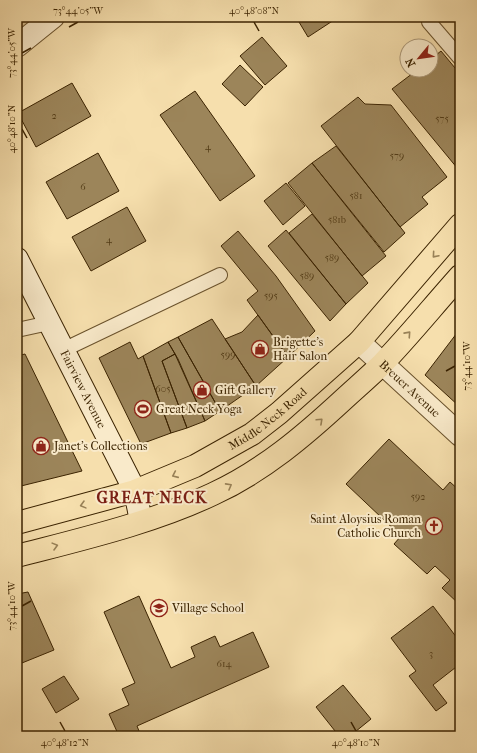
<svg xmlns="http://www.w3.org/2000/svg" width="477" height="753" viewBox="0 0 477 753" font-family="'IM FELL French Canon',serif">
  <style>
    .green { fill: #d6bf90; stroke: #887148 }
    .building { fill: #9c855a; stroke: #3b2301 }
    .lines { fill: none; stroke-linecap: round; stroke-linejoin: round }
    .lane-casing { stroke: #6a522c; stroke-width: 16 }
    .street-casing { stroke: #6a522c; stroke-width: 24 }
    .secondary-casing { stroke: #3b2301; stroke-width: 24 }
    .primary-casing { stroke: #3b2301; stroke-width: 24 }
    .lane { stroke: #f9eaca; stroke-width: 14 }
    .street { stroke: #f9eaca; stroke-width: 22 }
    .secondary { stroke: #f9eaca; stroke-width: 22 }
    .primary { stroke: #f6dfad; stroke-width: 22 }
    .oneway { stroke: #988157 }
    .ticks { fill: none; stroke: #3b2301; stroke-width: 1.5 }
    .labels { text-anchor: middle; stroke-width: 4; stroke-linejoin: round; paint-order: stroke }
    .number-label { font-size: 10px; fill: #533c17 }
    .poi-label { font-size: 12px; fill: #3b2301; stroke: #f9eaca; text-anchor: start }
    .street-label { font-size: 12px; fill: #3b2301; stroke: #f9eaca }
    .district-label { font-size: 16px; font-weight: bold; letter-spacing: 1px; fill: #7a1f14; stroke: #f9eaca }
    .neatline { fill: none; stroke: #3b2301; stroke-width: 1.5 }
    .ticks-label { font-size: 10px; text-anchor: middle; fill: #3b2301 }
  </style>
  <rect width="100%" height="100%" fill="#f6dfad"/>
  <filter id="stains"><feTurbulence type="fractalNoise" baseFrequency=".005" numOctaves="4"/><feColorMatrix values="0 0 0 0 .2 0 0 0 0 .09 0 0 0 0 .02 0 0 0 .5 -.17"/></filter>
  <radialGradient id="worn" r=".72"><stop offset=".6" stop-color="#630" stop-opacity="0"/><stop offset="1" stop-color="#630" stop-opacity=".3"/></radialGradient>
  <!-- green -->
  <path class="green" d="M17,17H53L17,46Z"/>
  <!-- building -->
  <path class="building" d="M296,17H332L334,20L308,37Z
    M262,37L287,66L265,85L240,56Z
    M441,51L460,74V166L458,169L392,89L417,70H431V59Z
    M240,65L263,87L245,106L222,84Z
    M72,83L91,116L36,147L18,113Z
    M195,91L255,176L220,201L160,115Z
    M358,97L365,104L391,105L447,177L422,197L428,204L400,227L321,126Z
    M336,146L405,233L384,252L312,163Z
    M98,153L119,191L67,219L46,182Z
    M312,163L386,256L362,276L288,183Z
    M286,183L305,206L283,225L264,201Z
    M127,207L146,241L91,271L72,237Z
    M312,214L368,283L346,304L289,233Z
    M286,230L346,304L330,321L268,246Z
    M238,231L276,276L315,331L288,357L247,300L258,291L221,246Z
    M258,315L288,357L256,386L225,339L242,332Z
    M212,319L256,386L220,411L178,337Z
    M460,329V407L425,375Z
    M178,337L220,411L205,421L178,359L168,342Z
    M130,342L138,359L143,356L171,433L141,444L99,358Z
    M168,342L175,354L162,361L187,428L171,433L143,356Z
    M25,354L82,471L21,486L17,467V356Z
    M175,354L205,421L187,428L162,361Z
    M389,439L443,490L450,482L460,491V605L442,588L450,580L435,566L427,574L394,544L401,536L346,484Z
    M17,467L21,486L17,487Z
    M28,592L54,650L17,665V594Z
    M139,596L171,668L195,657L191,647L215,636L220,647L253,632L269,667L137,726L141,736H119L109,714L129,705L122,689L135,683L104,612Z
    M433,606L460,642V664L433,685L447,703L436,711L409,676L416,671L391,638Z
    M64,676L79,699L56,713L42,689Z
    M343,685L371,719L350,736H339L316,707Z"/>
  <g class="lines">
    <!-- lane casing -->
    <g class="lane-casing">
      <path id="lane" d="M429,22L460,58
        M17,330L49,323
        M63,350L220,275"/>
    </g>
    <!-- street casing -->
    <g class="street-casing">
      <g id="street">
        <path d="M17,46L53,17"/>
        <path id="s1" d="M359,342L460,435"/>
      </g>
    </g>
    <!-- secondary casing -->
    <g class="secondary-casing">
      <g id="secondary">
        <path id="s2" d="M17,259L135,491L141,521"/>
      </g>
    </g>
    <!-- primary casing -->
    <g class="primary-casing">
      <g id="primary">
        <path id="s3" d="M17,523L135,491L195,466L252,434L279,413L359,342L460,225"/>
        <path d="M17,556C82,539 152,523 213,494C263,471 304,436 344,399C357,387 370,376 382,364C409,336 434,305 460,276"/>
      </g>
    </g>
    <!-- lane -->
    <use href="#lane" class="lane"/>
    <!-- street -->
    <use href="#street" class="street"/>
    <!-- secondary -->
    <use href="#secondary" class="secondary"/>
    <!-- primary -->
    <use href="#primary" class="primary"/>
  </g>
  <!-- one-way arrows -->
  <defs><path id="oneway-chevron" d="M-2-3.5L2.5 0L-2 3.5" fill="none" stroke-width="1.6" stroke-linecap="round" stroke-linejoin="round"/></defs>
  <g class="oneway">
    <use href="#oneway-chevron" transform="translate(435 255) rotate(131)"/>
    <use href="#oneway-chevron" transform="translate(408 334) rotate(-48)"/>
    <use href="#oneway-chevron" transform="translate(320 421) rotate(-43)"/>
    <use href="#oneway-chevron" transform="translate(175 475) rotate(156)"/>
    <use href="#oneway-chevron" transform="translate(229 486) rotate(-29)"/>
    <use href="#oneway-chevron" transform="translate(83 505) rotate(165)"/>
    <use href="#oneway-chevron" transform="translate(55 546) rotate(-15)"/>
  </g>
  <!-- ticks -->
  <path class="ticks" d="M254,22L259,31M69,27L78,22M22,53L31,48M22,129L27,138M446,371L455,366M22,606L31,601M60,722L65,731M351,722L356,731"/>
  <!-- icons -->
  <defs>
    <g id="shop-ring" transform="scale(0.9)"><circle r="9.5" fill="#f9eaca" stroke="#8f2418" stroke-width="1.5"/><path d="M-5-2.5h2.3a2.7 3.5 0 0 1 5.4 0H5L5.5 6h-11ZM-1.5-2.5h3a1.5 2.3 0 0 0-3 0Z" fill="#8f2418"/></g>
    <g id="stadium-ring" transform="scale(0.9)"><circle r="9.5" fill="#f9eaca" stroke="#8f2418" stroke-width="1.5"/><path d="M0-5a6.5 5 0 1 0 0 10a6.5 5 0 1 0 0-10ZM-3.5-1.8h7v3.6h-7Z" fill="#8f2418"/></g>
    <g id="church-ring" transform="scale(0.9)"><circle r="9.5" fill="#f9eaca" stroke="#8f2418" stroke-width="1.5"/><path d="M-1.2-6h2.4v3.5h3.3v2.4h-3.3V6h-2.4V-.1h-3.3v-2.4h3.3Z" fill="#8f2418"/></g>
    <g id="school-ring" transform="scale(0.9)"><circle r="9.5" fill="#f9eaca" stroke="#8f2418" stroke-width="1.5"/><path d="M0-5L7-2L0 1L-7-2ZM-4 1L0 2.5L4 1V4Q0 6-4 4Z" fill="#8f2418"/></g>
  </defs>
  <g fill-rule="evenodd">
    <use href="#shop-ring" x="260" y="349"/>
    <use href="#shop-ring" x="202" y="390"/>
    <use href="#stadium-ring" x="143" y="409"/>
    <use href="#shop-ring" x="41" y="446"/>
    <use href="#church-ring" x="434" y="526"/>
    <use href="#school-ring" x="159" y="608"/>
  </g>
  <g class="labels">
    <!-- number labels -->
    <g class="number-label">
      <text x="54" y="119">2</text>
      <text x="442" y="122">575</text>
      <text x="208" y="150">4</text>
      <text x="397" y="159">579</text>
      <text x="83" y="190">6</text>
      <text x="356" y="199">581</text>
      <text x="337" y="223">581b</text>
      <text x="109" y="243">4</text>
      <text x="332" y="261">589</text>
      <text x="307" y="279">589</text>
      <text x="271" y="299">595</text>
      <text x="228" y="358">599</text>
      <text x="163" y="392">605</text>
      <text x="418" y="500">592</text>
      <text x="431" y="657">3</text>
      <text x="224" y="667">614</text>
    </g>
    <!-- poi labels -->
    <g class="poi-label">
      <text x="273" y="346">Brigette's<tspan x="273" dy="14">Hair Salon</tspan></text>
      <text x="215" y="394">Gift Gallery</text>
      <text x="156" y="413">Great Neck Yoga</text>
      <text x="54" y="450">Janet's Collections</text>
      <text x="421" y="523" text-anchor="end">Saint Aloysius Roman<tspan x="421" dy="14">Catholic Church</tspan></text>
      <text x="172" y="612">Village School</text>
    </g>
    <!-- street labels -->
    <g class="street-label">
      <text dy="4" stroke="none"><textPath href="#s2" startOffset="146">Fairview Avenue</textPath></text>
      <text dy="4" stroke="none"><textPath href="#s1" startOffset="69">Breuer Avenue</textPath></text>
      <text dy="4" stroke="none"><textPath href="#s3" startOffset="274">Middle Neck Road</textPath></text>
    </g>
    <!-- district labels -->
    <g class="district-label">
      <text x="152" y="503">GREAT NECK</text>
    </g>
  </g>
  <!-- margin -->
  <rect width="477" height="753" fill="none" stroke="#f6dfad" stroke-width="44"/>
  <!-- north arrow -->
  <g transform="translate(419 58) rotate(241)"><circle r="19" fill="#f9eaca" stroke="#ad9a7a"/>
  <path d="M0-3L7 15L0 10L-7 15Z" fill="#8f2418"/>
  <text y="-6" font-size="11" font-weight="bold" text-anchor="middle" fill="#3b2301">N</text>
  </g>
  <rect x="22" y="22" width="433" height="709" class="neatline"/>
  <g class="ticks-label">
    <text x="78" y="14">73°44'05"W</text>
    <text x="254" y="14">40°48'08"N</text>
    <text transform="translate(11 53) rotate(-90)" y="4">73°44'05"W</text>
    <text transform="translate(11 129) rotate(-90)" y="4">40°48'10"N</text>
    <text transform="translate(466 366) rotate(-90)" y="4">73°44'10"W</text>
    <text transform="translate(11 606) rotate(-90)" y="4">73°44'10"W</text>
    <text x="65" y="746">40°48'12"N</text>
    <text x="356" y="746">40°48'10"N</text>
  </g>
  <rect width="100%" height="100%" filter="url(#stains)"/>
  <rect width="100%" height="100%" fill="url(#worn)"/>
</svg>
